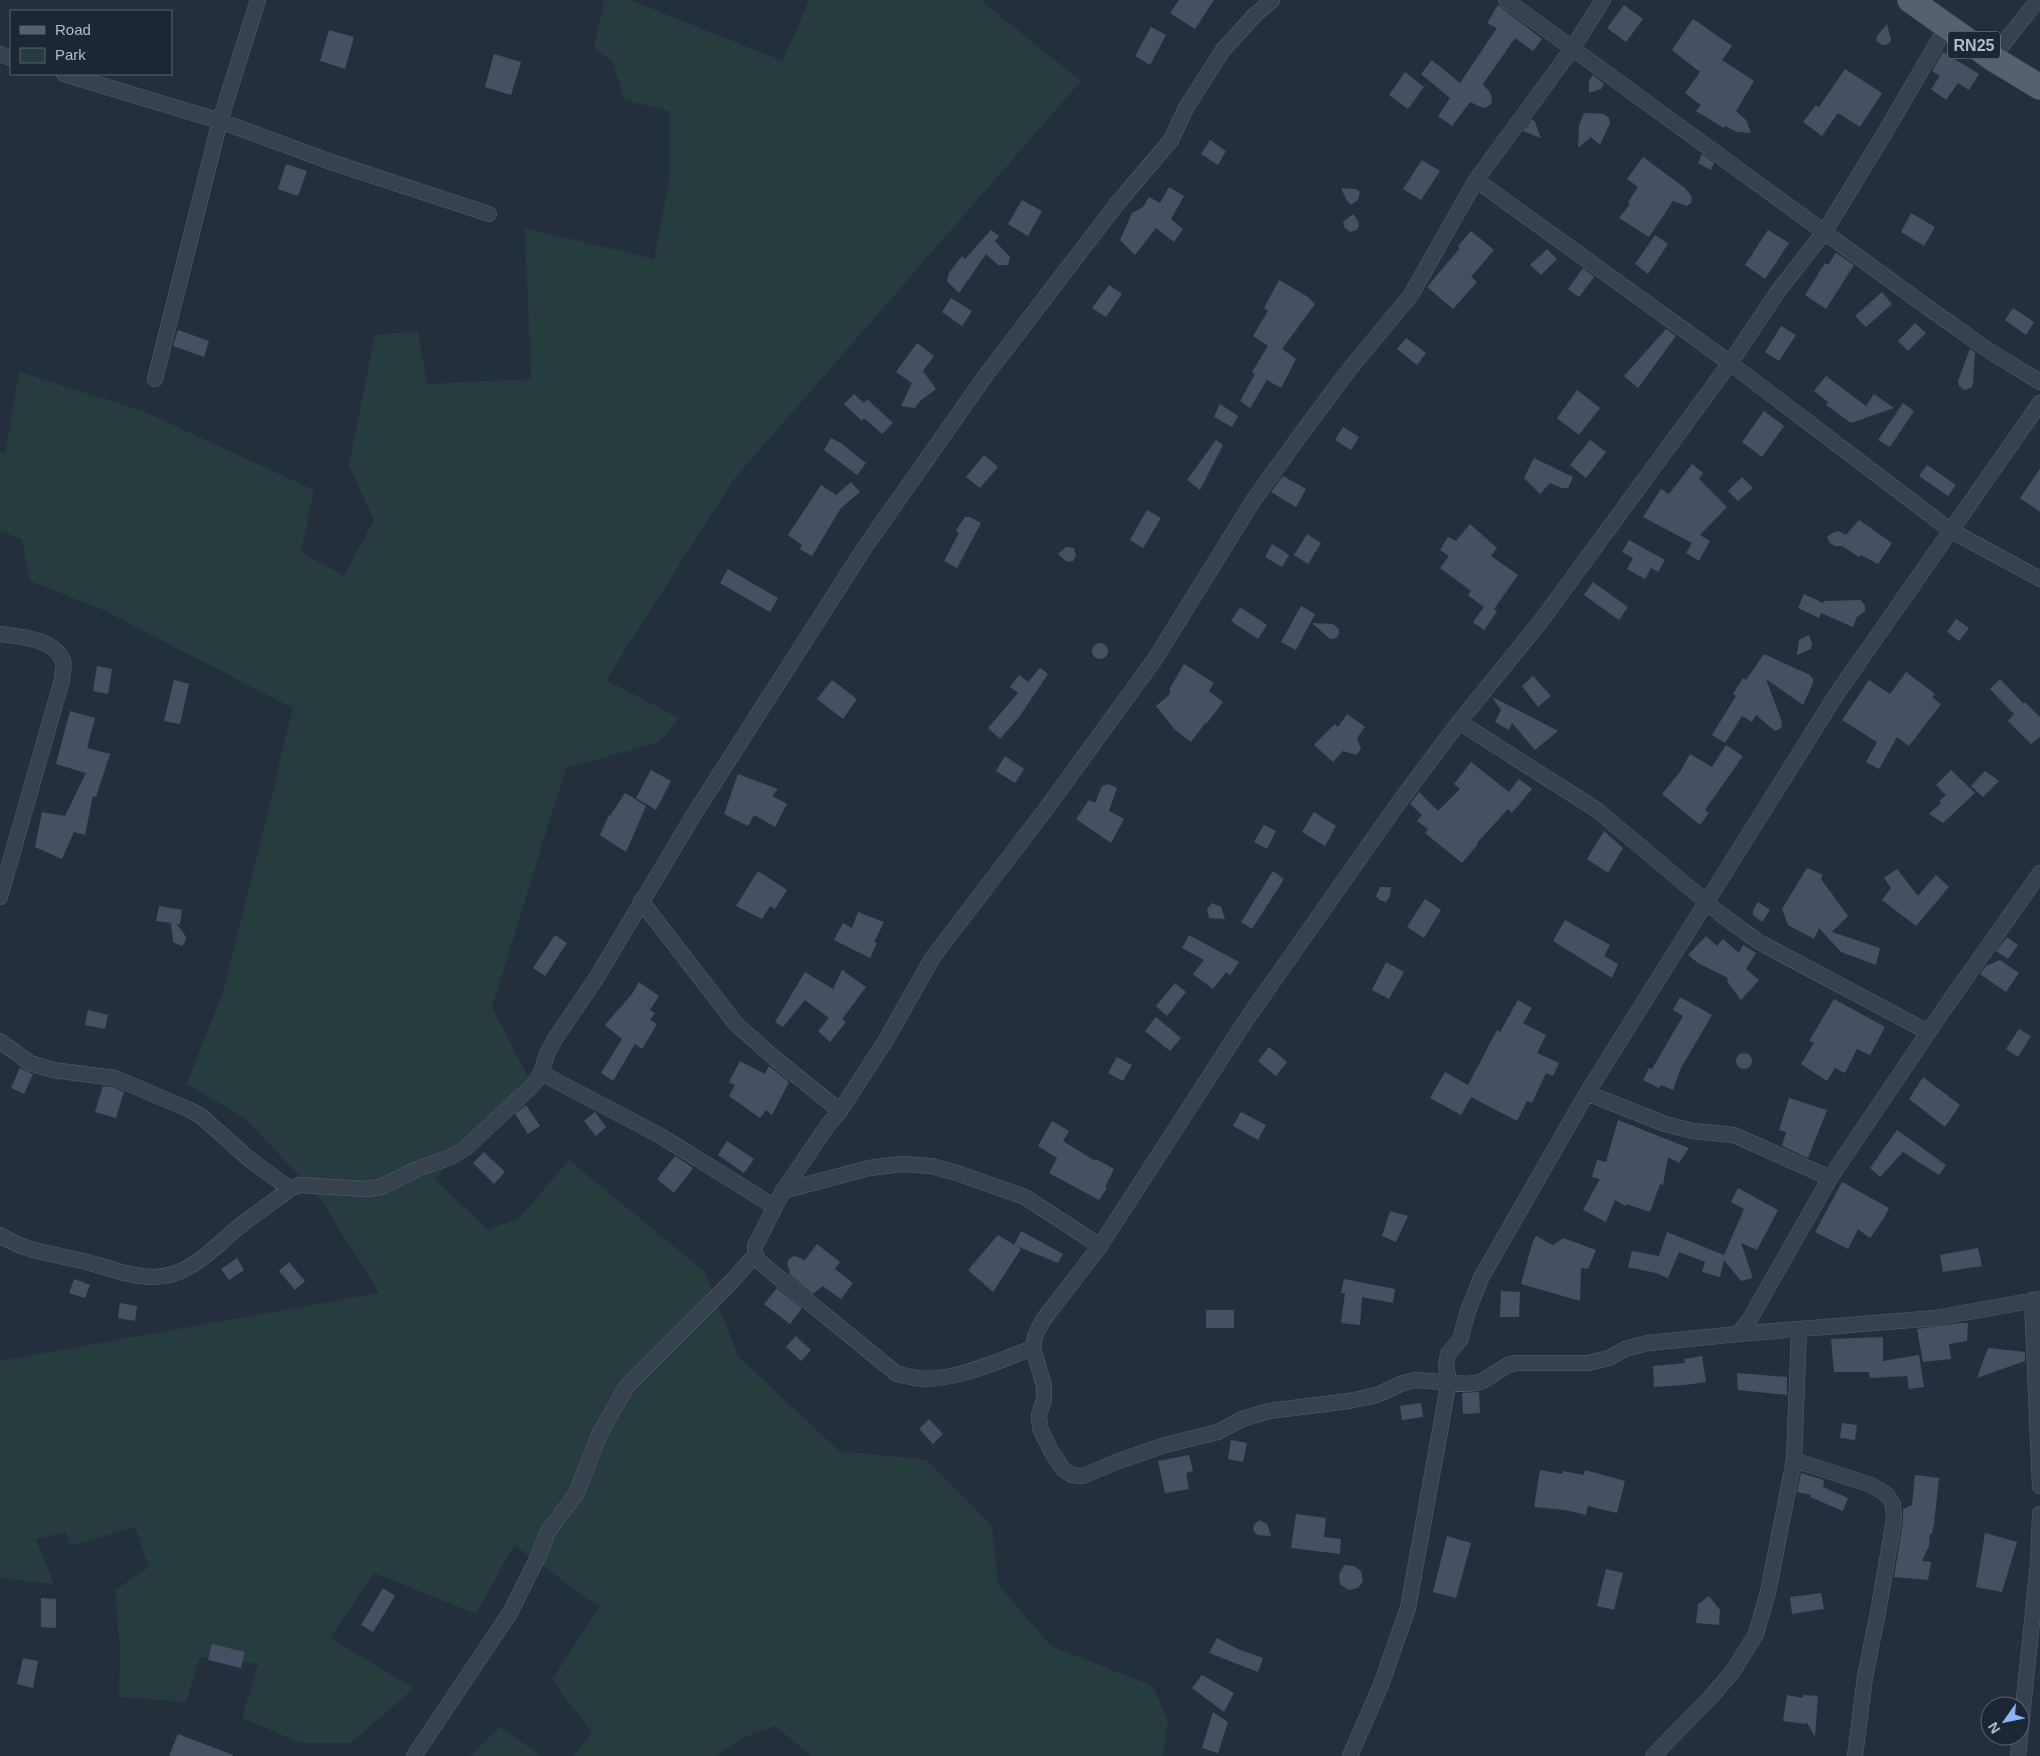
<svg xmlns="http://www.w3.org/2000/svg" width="2040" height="1756" viewBox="0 0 2040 1756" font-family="Helvetica,sans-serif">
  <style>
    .green { fill: #263c3f }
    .building { fill: #455162 }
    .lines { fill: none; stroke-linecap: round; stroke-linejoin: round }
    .street-casing { stroke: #565f6c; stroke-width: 16 }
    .primary-casing { stroke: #414a57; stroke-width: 26 }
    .street { stroke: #38414e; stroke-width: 15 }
    .primary { stroke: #56606e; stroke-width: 25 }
    .labels { text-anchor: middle; stroke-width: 4; stroke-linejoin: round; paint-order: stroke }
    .shield { fill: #1d2633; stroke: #878f9c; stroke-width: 1 }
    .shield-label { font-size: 16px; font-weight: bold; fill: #b4bcc9 }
  </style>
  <rect width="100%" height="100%" fill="#242f3e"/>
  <!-- green -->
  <path class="green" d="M604,0H630L783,61L809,0H984V3L1081,81L734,479L606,680L679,718L659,742L566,768L492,1007L528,1077L435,1179L488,1230L519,1218L569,1160L705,1272L738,1356L839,1451L927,1460L992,1526L998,1584L1051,1646L1153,1686L1168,1722L1163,1756H812L775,1726L747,1736L715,1756H573L592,1733L552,1680L599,1607L514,1545L476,1614L374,1573L330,1638L414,1688L351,1743H301L242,1718L258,1664L200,1657L186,1702L119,1697L120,1647L115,1590L149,1567L135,1527L70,1546L66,1532L36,1539L54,1584L0,1578V1361L379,1293L319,1197L246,1119L187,1084L225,986L293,708L103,610L30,581L22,539L0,531V453L5,454L19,372L143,411L314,490L301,552L344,576L374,520L349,466L375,335L418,331L427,384L531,379L525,228L654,259L670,175V111L624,100L613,62L594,48Z
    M499,1727L542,1756H470Z"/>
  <!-- building -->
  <path class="building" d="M1179,0H1214L1195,29L1170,13Z
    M1498,5L1542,39L1533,51L1515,38L1483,84L1491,94L1492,101L1491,104L1485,108L1481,107L1470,102L1452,126L1438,116L1450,98L1421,74L1432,60L1460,83L1497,28L1487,23Z
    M1624,5L1643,19L1626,42L1607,28Z
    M1693,19L1732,46L1722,60L1754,81L1736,111L1746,120L1751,133L1737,132L1725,126L1724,128L1696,111L1701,105L1685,93L1700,72L1672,50Z
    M1887,24L1891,40L1887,45H1882L1876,41L1877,36Z
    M1151,27L1166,35L1150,65L1135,56Z
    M329,30L354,37L345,69L320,61Z
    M1943,52L1979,74L1969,90L1958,83L1946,100L1931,89L1940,76L1932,71Z
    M494,54L521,62L511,95L485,87Z
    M1845,69L1882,93L1860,127L1838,113L1822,136L1803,122L1816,105L1819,107Z
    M1405,72L1424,87L1408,109L1389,95Z
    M1593,75L1604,84L1601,89L1589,93V81Z
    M1584,113L1604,114L1609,118L1610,123L1600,145L1591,137L1578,148L1579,125Z
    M1532,119L1535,122L1541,138L1523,131Z
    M1210,140L1226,151L1218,165L1201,154Z
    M1702,154L1714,163L1711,170L1698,163Z
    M1643,157L1685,188L1692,197L1691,203L1687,206L1673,201L1649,237L1619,218L1630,204L1628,202L1638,187L1627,179Z
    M1422,160L1440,171L1421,200L1403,189Z
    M286,164L307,171L298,196L278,189Z
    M1169,187L1184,196L1171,219L1183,229L1174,242L1156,228L1135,255L1120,240L1132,213L1143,207L1149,197L1160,203Z
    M1341,188L1356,189L1360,192L1358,200L1351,205L1346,199Z
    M1022,200L1042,211L1028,236L1008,224Z
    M1911,213L1935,227L1924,246L1901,232Z
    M1353,214L1358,221L1359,226L1357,230L1350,232L1345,228L1343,222Z
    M991,230L999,236L995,241L1010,257L1008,265H998L986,254L959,293L947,281L949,273L962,256L965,259Z
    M1768,230L1789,243L1765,279L1745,265Z
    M1471,231L1494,250L1471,277L1477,282L1453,309L1427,287L1460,248L1458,246Z
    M1655,235L1668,244L1648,274L1635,264Z
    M1547,249L1557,259L1541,275L1530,265Z
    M1836,253L1854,265L1826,309L1805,295L1825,263L1828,265Z
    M1583,268L1594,277L1579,297L1568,289Z
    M1279,280L1308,297L1315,304L1282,349L1296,359L1281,388L1267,380L1250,408L1240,401L1255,374L1252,372L1268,346L1253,336L1268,311L1264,308Z
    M1109,285L1122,294L1106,317L1092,308Z
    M1882,292L1892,304L1866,327L1855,316Z
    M951,298L972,311L962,326L942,312Z
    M2013,308L2034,322L2026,335L2005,320Z
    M1915,323L1926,333L1908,351L1898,341Z
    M1781,326L1796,335L1779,361L1765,352Z
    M1666,329L1676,336L1638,388L1624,376Z
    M178,330L209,341L204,357L173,346Z
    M1406,338L1426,353L1417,365L1397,349Z
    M917,343L934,356L923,371L936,389L920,401L915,408L901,406L912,383L896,372Z
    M1970,349L1975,352L1973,384L1971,388L1964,390L1959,386L1958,381Z
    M1826,376L1866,406L1874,394L1894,408L1851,423L1826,405L1828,402L1814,391Z
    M1577,390L1600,408L1579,435L1557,418Z
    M854,394L864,403L867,399L893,423L882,434L864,418L862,421L844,404Z
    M1903,403L1914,411L1890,447L1878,440Z
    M1220,404L1238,416L1232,427L1214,417Z
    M1764,411L1784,426L1762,457L1742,442Z
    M1343,427L1359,437L1351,450L1335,440Z
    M831,438L841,443L866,463L857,475L824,450Z
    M1216,440L1223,445L1200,490L1187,480Z
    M1590,440L1606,452L1586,478L1570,465Z
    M984,455L998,467L980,488L966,477Z
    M1534,458L1573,477L1568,488H1562L1550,483L1540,494L1524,478Z
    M1692,464L1703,473L1699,479L1727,507L1700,535L1710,541L1699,561L1686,553L1692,543L1643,517L1661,489L1669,494Z
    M1927,465L1956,485L1948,496L1919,476Z
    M2040,469V512L2020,498Z
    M1283,476L1306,489L1296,507L1271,492Z
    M1742,477L1753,488L1738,501L1728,491Z
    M851,482L860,492L841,508L812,556L800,549L802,545L788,535L821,485L836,495Z
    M1147,510L1161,518L1143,548L1130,540Z
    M965,517H970L981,523L957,568L944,561L959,533L956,530Z
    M1859,520L1892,543L1878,564L1861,555L1859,557L1842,546H1835L1830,543L1827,537L1832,533L1838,531L1846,535Z
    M1470,524L1497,548L1491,556L1518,575L1494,609L1497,612L1484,630L1473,622L1484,607L1468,595L1471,591L1440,568L1449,556L1440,550L1448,537L1456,541Z
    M1307,534L1321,543L1308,564L1294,555Z
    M1629,540L1665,560L1658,572L1651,568L1645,579L1627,569L1633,558L1622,552Z
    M1272,544L1289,555L1282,567L1265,557Z
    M1066,547L1074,548L1076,556L1073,561L1067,562L1058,554Z
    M728,569L778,598L770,612L720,583Z
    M1593,582L1628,607L1619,620L1584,595Z
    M1804,594L1823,603L1824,601L1861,600L1865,606V611L1857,617L1853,627L1821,613L1819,618L1798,608Z
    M1301,606L1315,614L1296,650L1281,642Z
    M1240,607L1267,625L1258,639L1231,621Z
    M1956,619L1969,628L1959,641L1947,632Z
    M1312,623L1333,624L1339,629V634L1336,638L1330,639Z
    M1809,635L1812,643L1811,649L1797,655L1799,640Z
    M1092 651a8 8 0 1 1 16 0a8 8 0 1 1-16 0Z
    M1764,654L1810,675L1813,679V683L1803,705L1766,679L1782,722L1781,728L1775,731L1756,715L1752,722L1742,716L1725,743L1712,735L1736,696L1733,694L1743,678L1746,680Z
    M1184,664L1214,683L1209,691L1223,702L1207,723L1206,722L1191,742L1175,730L1156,706L1170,694V688Z
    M97,666L112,669L108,694L93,691Z
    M1040,668L1048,674L1019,717L1000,739L988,728L1018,693L1010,687L1019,675L1028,682Z
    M1906,672L1935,694L1932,697L1941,704L1909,746L1897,737L1879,769L1866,762L1877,742L1842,720L1869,680L1890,694Z
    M1533,676L1551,696L1538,707L1522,686Z
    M2000,679L2024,704L2025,702L2040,717V737L2031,744L2008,721L2014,714L1990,689Z
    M174,680L189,684L180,724L164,721Z
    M832,680L857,699L843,719L817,699Z
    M1492,697L1516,709L1558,731L1535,750L1512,723L1509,730L1495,722L1501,710Z
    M70,711L95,718L87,748L110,754L96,797L93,796L85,835L74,832L62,859L35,847L42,812L65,816L86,773L56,764Z
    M1347,714L1365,727L1357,738L1361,749L1356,755L1343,751L1333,762L1314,745L1335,724L1338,727Z
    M1726,745L1743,756L1705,810L1709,813L1700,825L1662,794L1680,772L1690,754L1712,767Z
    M1005,756L1024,769L1015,783L996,771Z
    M1471,762L1509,792L1519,779L1532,789L1512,813L1508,809L1477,843L1478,844L1462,863L1425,833L1428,829L1417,821L1422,815L1410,804L1419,792L1438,811L1460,789L1454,784Z
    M651,770L671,781L656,810L636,798Z
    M1951,770L1975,793L1943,823L1929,814L1941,803L1939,801L1946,795L1936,785Z
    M1985,771L1999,781L1983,797L1971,786Z
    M738,774L778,789L772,796L787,804L775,827L754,815L748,826L724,814Z
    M1109,784L1117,788L1109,811L1124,819L1111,843L1076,819L1089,800L1095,803L1102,786Z
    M625,793L646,806L626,852L600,835L609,815L610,816Z
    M1314,812L1336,826L1325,846L1302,832Z
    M1264,825L1276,831L1267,849L1254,842Z
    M1604,831L1623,848L1608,873L1587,859Z
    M1807,868L1823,875L1821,879L1848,916L1832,932L1880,948L1876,965L1841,952L1819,928L1814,939L1788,925L1782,909Z
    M1897,869L1918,896L1936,875L1949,887L1916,926L1882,900L1891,888L1884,878Z
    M758,871L787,890L775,909L770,906L762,919L736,906Z
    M1273,871L1284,879L1252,929L1241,922Z
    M1380,887H1391L1390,896L1386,902L1379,900L1376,896Z
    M1425,899L1441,910L1424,938L1407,927Z
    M1758,902L1770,910L1762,922L1753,915V910Z
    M1212,903L1221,907L1225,919L1209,918L1207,909Z
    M159,906L182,910L180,924H177L186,937L185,942L182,946L173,942L171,923L156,921Z
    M858,912L884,922L874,942L877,943L870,958L834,940L843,923L852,928Z
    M1565,920L1610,945L1604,956L1618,964L1612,978L1553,941Z
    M555,935L567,943L545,976L533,968Z
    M1189,935L1239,962L1230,975L1226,972L1213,989L1193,974L1204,960L1182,948Z
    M1706,936L1717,946L1723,939L1739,953L1743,945L1756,953L1746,969L1759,980L1741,1000L1727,981L1728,978L1698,963L1688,955Z
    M2007,937L2018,945L2008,959L1996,951Z
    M2000,960L2019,973L2006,992L1980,974L1986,966Z
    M1386,962L1404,972L1389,999L1372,990Z
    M842,970L866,987L842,1019L846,1022L830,1042L818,1031L829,1018L805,1000L783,1027L775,1022L805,972L833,989Z
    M639,982L659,996L650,1010L655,1013L650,1020L657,1024L642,1049L635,1044L613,1081L601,1073L622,1039L605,1025L632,994Z
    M1175,983L1186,992L1167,1016L1156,1006Z
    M1680,997L1712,1015L1681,1068L1673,1090L1661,1085L1659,1088L1643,1080L1649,1068L1652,1069L1683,1016L1673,1010Z
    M1834,999L1885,1027L1870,1055L1857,1049L1845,1073L1835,1068L1827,1081L1801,1064L1814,1043L1809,1041Z
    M1518,1000L1532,1008L1523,1023L1546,1035L1537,1053L1559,1063L1553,1076L1546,1073L1532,1103L1527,1101L1517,1121L1471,1097L1461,1115L1430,1098L1445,1072L1468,1085L1497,1030L1500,1032Z
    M88,1010L108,1015L105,1029L85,1025Z
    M1156,1017L1181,1038L1170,1051L1145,1031Z
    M2019,1029L2031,1036L2018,1057L2006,1049Z
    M1269,1047L1287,1062L1276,1076L1258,1061Z
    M1736 1061a8 8 0 1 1 16 0a8 8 0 1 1-16 0Z
    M1117,1057L1132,1065L1123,1081L1108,1073Z
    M740,1061L765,1074L769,1066L789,1082L772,1115L766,1110L760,1118L729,1096L735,1085L729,1082Z
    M20,1068L33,1074L24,1094L11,1088Z
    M1923,1077L1960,1105L1945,1127L1909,1099Z
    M103,1086L113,1087L124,1092L116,1118L95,1112Z
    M1789,1098L1827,1110L1808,1158L1782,1146L1786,1132L1779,1130Z
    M526,1105L540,1126L528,1134L515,1114Z
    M595,1112L606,1127L596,1136L584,1121Z
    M1241,1112L1266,1125L1258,1140L1233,1126Z
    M1618,1120L1689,1148L1679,1163L1668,1157L1663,1185L1660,1184L1650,1212L1626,1204L1625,1206L1615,1200L1606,1222L1583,1210L1600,1179L1592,1177L1597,1160L1606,1162Z
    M1052,1121L1069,1131L1063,1141L1095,1161L1096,1159L1114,1169L1105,1187L1107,1188L1099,1200L1049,1173L1057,1158L1038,1146Z
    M1897,1130L1946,1165L1939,1175L1903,1152L1880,1177L1870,1168Z
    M727,1141L754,1159L744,1173L718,1155Z
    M484,1152L505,1172L494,1184L473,1163Z
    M675,1156L693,1168L674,1193L657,1179Z
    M1842,1182L1889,1208L1884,1218L1870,1238L1858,1229L1848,1249L1815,1232Z
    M1738,1188L1778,1210L1757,1250L1741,1243L1751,1272L1752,1278L1741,1281L1724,1260L1720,1277L1702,1272L1705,1262L1679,1252L1668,1278L1656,1273L1628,1267L1632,1251L1659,1256L1667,1232L1724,1255L1744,1209L1731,1202Z
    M1390,1211L1408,1216L1396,1242L1382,1236Z
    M1021,1231L1063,1254L1058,1263L1014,1245Z
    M998,1235L1021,1249L993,1292L968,1270Z
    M1536,1236L1553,1245L1563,1238L1596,1250L1588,1269L1581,1268L1580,1301L1521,1284L1532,1244Z
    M817,1244L840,1262L835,1269L853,1283L841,1299L823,1286L813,1294L789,1274L790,1272L787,1264L789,1259L794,1256L805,1260Z
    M1978,1248L1982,1266L1943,1272L1940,1255Z
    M237,1258L244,1270L229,1280L221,1269Z
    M289,1262L305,1281L295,1290L279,1271Z
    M74,1279L90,1285L85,1298L69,1293Z
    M1344,1279L1395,1289L1393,1303L1362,1297L1360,1325L1341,1323L1345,1293H1341Z
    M777,1288L802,1308L790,1324L764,1304Z
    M1501,1291L1520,1292L1519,1317H1500Z
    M120,1303L137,1306L135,1321L118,1318Z
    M1206,1310H1234V1328H1206Z
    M1961,1323H1968L1967,1341L1949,1344L1951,1359L1923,1362L1917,1329Z
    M796,1336L811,1350L801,1361L786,1347Z
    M1883,1337V1361L1919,1355L1924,1387L1909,1389L1907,1376L1870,1378L1869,1372H1834L1831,1339Z
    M1988,1348L2025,1352V1361L1977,1378Z
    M1702,1356L1706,1382L1685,1385L1654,1387L1653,1366L1685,1363L1684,1359Z
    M1737,1373L1787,1377V1395L1738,1390Z
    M1479,1392L1480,1413L1463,1414L1462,1393Z
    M1421,1403L1423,1417L1402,1420L1400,1406Z
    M929,1419L943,1434L933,1444L919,1429Z
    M1842,1423L1857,1425L1855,1440L1840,1438Z
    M1231,1440L1247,1443L1243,1462L1228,1459Z
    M1189,1455L1193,1471L1186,1473L1189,1489L1165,1493L1158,1461Z
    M1540,1470L1562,1474L1563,1471L1584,1475L1585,1470L1625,1481L1617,1513L1588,1506L1586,1515L1565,1510L1534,1507Z
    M1801,1473L1824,1480L1823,1487L1848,1498L1843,1511L1810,1497L1811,1495L1797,1492Z
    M1915,1475L1939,1478L1934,1524L1932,1534H1930L1929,1546L1922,1561L1931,1562L1928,1580L1894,1577L1903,1522V1509L1912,1505Z
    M1296,1514L1326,1518L1324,1537L1341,1539L1340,1554L1291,1548Z
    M1259,1520L1267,1524L1271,1536L1258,1535L1254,1532L1253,1526Z
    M1985,1533L2017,1542L2002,1592L1976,1587Z
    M1447,1536L1471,1543L1456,1598L1433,1592Z
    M1344,1565L1354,1566L1361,1571L1363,1581L1358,1588L1348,1590L1340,1584L1339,1575Z
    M1606,1569L1623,1573L1614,1610L1597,1606Z
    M383,1588L395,1596L373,1632L361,1625Z
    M1821,1593L1824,1609L1792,1614L1790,1597Z
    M1709,1596L1720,1610L1719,1625L1696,1623L1698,1604Z
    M41,1598L56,1599V1628L41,1627Z
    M1217,1638L1240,1650L1263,1658L1258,1672L1209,1653Z
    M212,1644L245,1652L241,1668L208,1660Z
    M23,1658L38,1661L33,1688L17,1684Z
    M1202,1675L1234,1693L1224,1712L1192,1688Z
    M1787,1695L1803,1698V1695L1818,1696L1815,1737L1806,1721V1724L1783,1721Z
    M1213,1712L1228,1722L1218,1753L1202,1748Z
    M178,1734L233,1755V1756H169Z"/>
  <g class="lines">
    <!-- street casing -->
    <g class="street-casing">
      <path id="street" d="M1506,0L1927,307L1988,350L2040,382
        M1947,26L1886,131L1825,231L1779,290L1730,363L1541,621L1459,722L1397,805L1246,1020L1100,1246L1043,1320L1035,1336L1033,1348L1044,1386V1399L1039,1415L1040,1428L1051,1451L1063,1469L1072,1475L1083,1476L1116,1462L1165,1445L1218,1432L1242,1419L1269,1411L1349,1401L1377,1395L1403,1383L1416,1380L1468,1384L1481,1382L1508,1365L1516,1363H1588L1609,1358L1625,1349L1648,1343L1738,1334L1936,1318L2040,1299
        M0,54L11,58
        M1992,58L2038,0
        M64,74L220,121L334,163L489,214
        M1476,180L1730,363L1950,530L2040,579
        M155,379L220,121L258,0
        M0,634C20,637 54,638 63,661C65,666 62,675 62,680L0,897
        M1459,722L1597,810L1723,916L1759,942L1928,1032
        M641,901L736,1024L772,1056L840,1111
        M0,1041L30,1063L53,1070L115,1078L188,1109L201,1116L249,1159L290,1189
        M541,1073L659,1135L775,1207
        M1587,1093L1665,1124L1693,1131L1734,1135L1830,1178
        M783,1191L869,1168L902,1164L931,1166L957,1173L1025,1197L1100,1246
        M0,1235C26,1252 54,1254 83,1261C107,1267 130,1277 154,1277C190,1277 215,1246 241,1225C257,1213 274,1201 290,1189L299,1185L366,1189L381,1187L417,1169L451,1157L466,1148L533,1085L541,1073L547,1054L555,1039L597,977L693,816L863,550L986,375L1116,205L1171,140L1186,108L1223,50L1254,16L1272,0
        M2032,1300L2040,1486
        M1738,1334L1750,1319L1830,1178L1942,1012L2040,873
        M1033,1348C999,1360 953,1383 916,1378C910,1377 903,1375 897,1374L761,1263L755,1255V1246L783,1191L828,1125L840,1111L886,1040L933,957L1046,809L1155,659L1253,501L1299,437L1348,371L1411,295L1476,180L1572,49L1603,0
        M1794,1460L1871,1485L1886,1494L1893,1504L1894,1520L1879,1607L1865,1677L1855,1756
        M414,1756L510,1613L540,1553L547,1533L576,1494L600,1433L627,1386L732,1281L755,1255
        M1350,1756L1381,1685L1408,1608L1449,1381L1446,1366L1448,1354L1460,1340L1468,1311L1481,1278L1587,1093L1836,695L2040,403
        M1653,1756L1710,1698L1733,1671L1756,1634L1768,1592L1794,1460L1799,1329
        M2018,1756L2038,1564L2040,1514"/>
    </g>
    <!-- primary casing -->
    <g class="primary-casing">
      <path id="primary" d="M1910,0L1992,58L2040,87"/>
    </g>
    <!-- street -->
    <use href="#street" class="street"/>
    <!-- primary -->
    <use href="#primary" class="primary"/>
  </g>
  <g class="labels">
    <!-- shield labels -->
    <rect class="shield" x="1948" y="31.5" width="52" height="27" rx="4"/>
    <g class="shield-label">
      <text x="1974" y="51">RN25</text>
    </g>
  </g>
  <!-- legend -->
  <rect x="10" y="10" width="162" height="65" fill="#1d2633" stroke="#59626f"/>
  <rect x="20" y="26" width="25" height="8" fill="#56606e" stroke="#59626f"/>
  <text x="55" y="35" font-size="15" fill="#b4bcc9">Road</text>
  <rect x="20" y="48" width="25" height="15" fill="#263c3f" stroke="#59626f"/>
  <text x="55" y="60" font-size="15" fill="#b4bcc9">Park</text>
  <!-- north arrow -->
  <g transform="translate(2005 1721) rotate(237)"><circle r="24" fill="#1d2633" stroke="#59626f"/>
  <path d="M0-4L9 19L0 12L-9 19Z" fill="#8ab4f8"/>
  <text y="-8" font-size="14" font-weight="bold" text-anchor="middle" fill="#b4bcc9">N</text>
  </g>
</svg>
